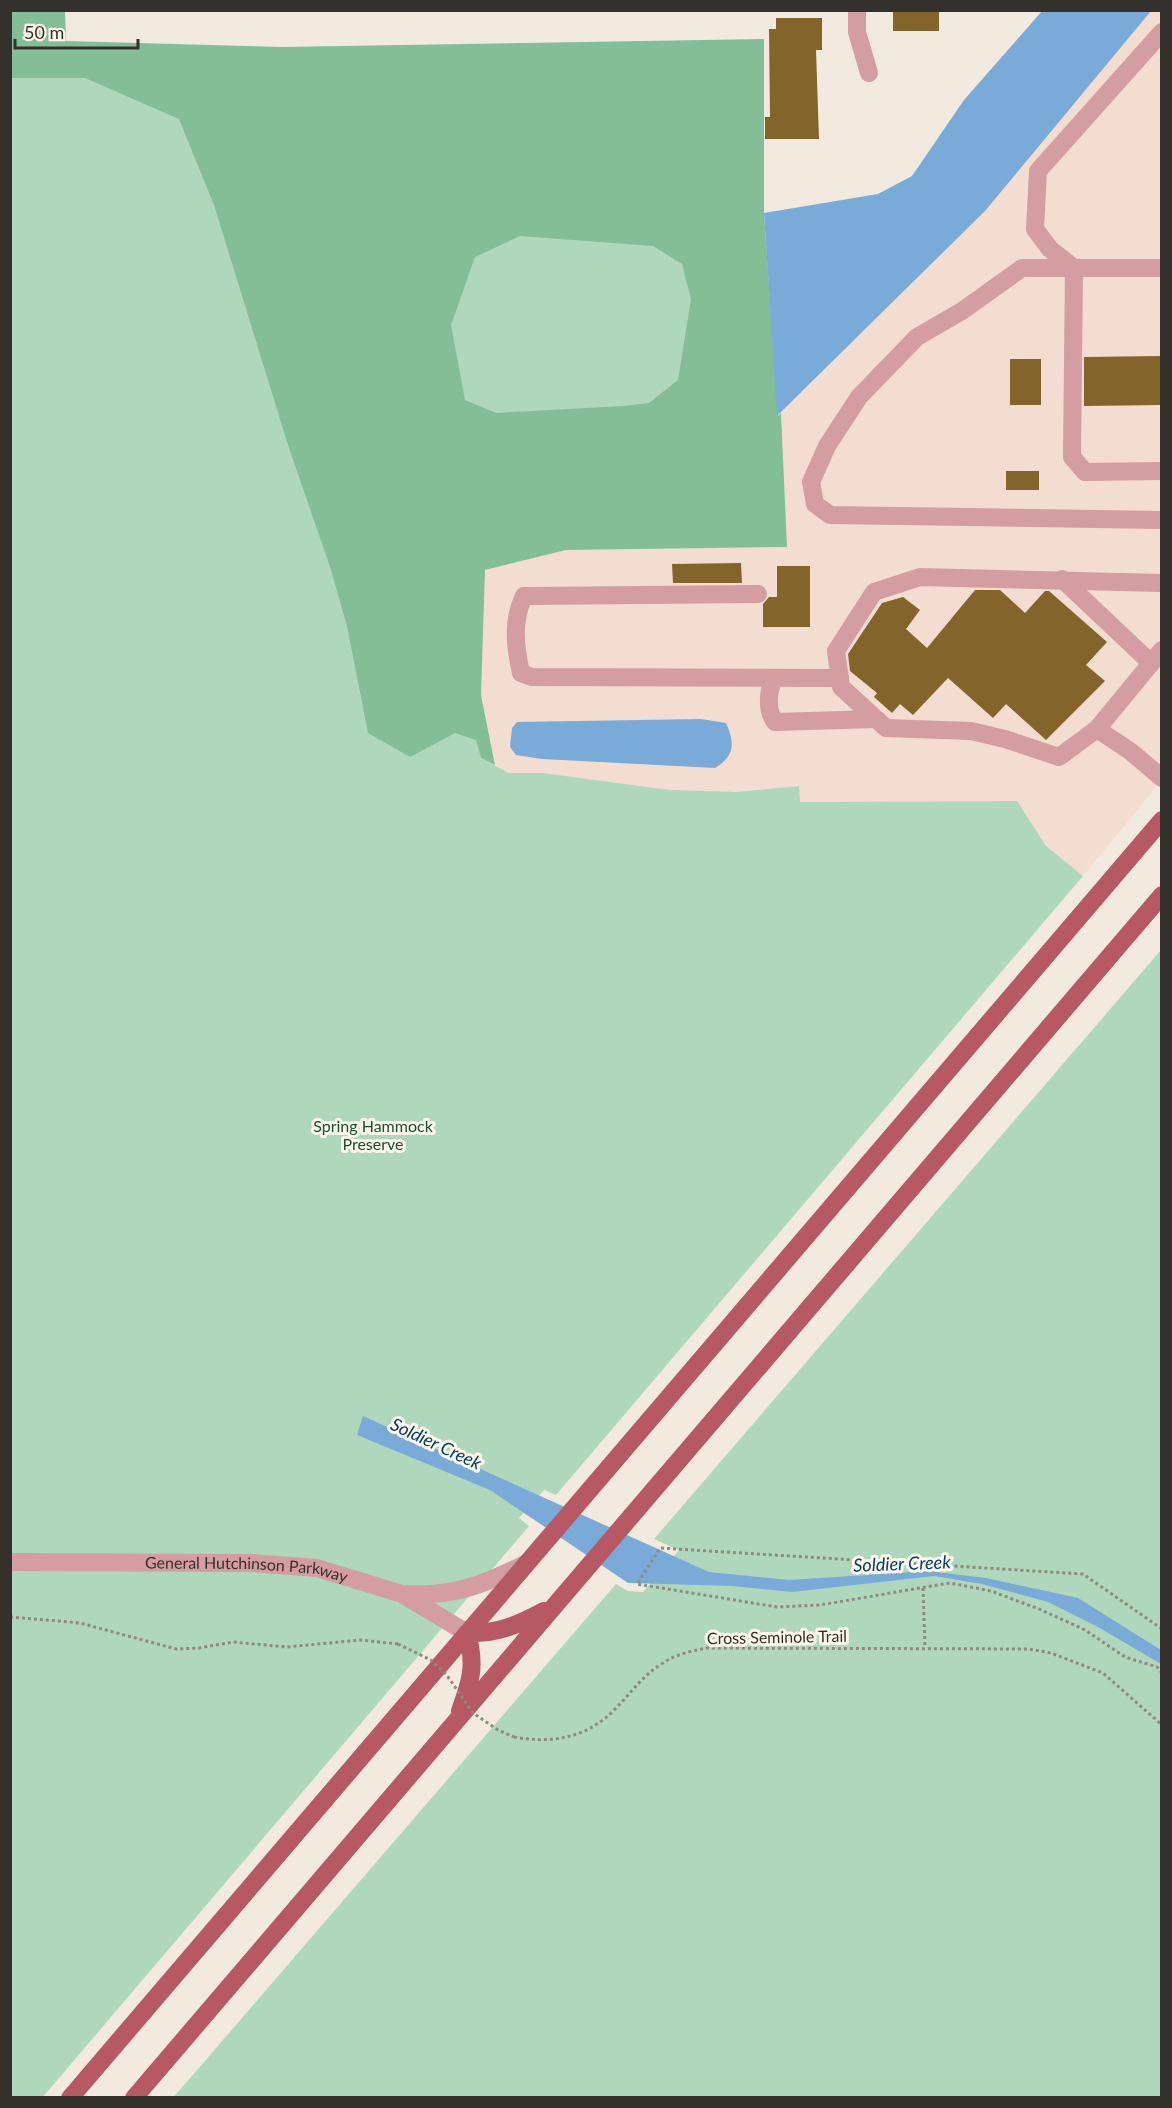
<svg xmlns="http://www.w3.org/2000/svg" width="1172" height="2108" viewBox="0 0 1172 2108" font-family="Lato,sans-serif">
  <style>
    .commercial { fill: #f3dcd0 }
    .green { fill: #afd7bb }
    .forest { fill: #83be96; fill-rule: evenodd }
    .water { fill: #7aabd8 }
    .building { fill: #83642b }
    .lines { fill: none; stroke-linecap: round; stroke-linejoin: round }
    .path { stroke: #8f8a81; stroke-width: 3; stroke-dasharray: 3 3; stroke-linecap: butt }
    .minor { stroke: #d49da1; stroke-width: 18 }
    .major { stroke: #b75964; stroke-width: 18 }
    .path-bridge { stroke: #8f8a81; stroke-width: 3; stroke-dasharray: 3 3; stroke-linecap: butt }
    .labels { text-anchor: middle; stroke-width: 6; stroke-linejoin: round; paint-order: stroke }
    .park-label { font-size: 16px; fill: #115530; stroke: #fff7eb }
    .street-label { font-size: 16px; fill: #34312c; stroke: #fff7eb }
    .water-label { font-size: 18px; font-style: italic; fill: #023f69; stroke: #fff7eb }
  </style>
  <rect width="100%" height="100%" fill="#f2eade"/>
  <!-- commercial -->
  <path class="commercial" d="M1151,11H1161V781L1083,876L990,801L799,802L798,786L699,795L543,773H509L495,765L481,695L485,570L566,550L787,547L781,413L985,211Z"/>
  <!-- green -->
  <path class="green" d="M748,56L758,538H465L477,740L481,758L509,773H543L669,790L736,792L799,786L800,802L1017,801L1046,846L1083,876L556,1495L544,1490L519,1518L529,1526L42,2098L10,2097V61Z
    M1161,950V2097L173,2098L616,1584L628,1591L643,1592L679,1550L654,1539Z"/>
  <!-- forest -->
  <path class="forest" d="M10,11H65L66,41L282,47L764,39V213L778,416L781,413L787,547L566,550L485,570L481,695L495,765L481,758L476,740L455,733L410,757L368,733L347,626L330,567L288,445L214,205L179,119L85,78H11ZM520,236L653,246L682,264L691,299L678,380L649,403L624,406L496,413L465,400L451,325L475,257Z"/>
  <!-- water -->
  <path class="water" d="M1043,10L1151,11L985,211L777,416L764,213L878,194L912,176L964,100Z
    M701,719L726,723C735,743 735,756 715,768L542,759L516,755L510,747L512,728L517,722Z
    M363,1416L709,1572L789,1580L928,1571L986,1578L1078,1598L1161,1650V1664L1098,1627L1048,1602L982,1584L934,1576L792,1592L733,1586L628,1583L490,1490L357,1435Z"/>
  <!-- building -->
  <path class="building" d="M893,10H939V31H893Z
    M776,18H822V50H816L819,139H765V117H770L769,29H776Z
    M1161,356V405L1084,406V357Z
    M1010,359H1041V405H1010Z
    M1006,471H1039V490H1006Z
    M741,563L742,583H673L672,564Z
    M777,566H810V627H763V604L769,597H777Z
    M975,590H1000L1025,613L1045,591H1049L1107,642L1086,665L1105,681L1046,740L1006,704L993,718L948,678L913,715L900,704L892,713L874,697L877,693L850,671L848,654L882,603L903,597L920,610L906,629L927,648Z"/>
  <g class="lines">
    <!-- path -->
    <path class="path" d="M923,1588L925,1647
      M10,1617L80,1623L176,1649L199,1648L233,1642L287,1647L360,1640L398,1644
      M1162,1629L1083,1574L660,1548L637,1584L777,1607L820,1605L950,1583L991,1591L1039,1609L1085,1630L1125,1657L1157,1667L1162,1673
      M514,1737C552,1744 588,1738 616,1708C632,1692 643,1675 663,1663C676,1654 692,1651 707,1648L1029,1649L1051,1653L1103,1673L1162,1725"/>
    <!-- minor -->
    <g class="minor">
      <path d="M857,10V32L869,73"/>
      <path d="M1074,268H1022L962,311L917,337L859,397L827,446L811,482L815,504L830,515L1162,520"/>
      <path d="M1074,268L1050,249L1035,229L1038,171L1162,32"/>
      <path d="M1162,268H1074L1072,457L1085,472L1162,471"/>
      <path d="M1062,579L1151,663"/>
      <path d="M1162,583L920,577L874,592L836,651L841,687L886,728L971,731L1005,739L1059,757L1097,729L1162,650"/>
      <path d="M758,594L524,596C512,621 515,646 521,673L532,677L840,678"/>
      <path d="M774,678C768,691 766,710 775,722L876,719"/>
      <path d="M1097,729L1130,751L1162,778"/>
      <path id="s1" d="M10,1562L252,1563L317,1568L402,1594L467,1633"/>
      <path d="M406,1594C454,1597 485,1584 527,1563"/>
    </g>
    <!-- major -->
    <path class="major" d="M467,1633C497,1634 518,1625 544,1611
      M460,1711C471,1680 476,1666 467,1633
      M70,2098L1162,820
      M134,2098L1162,895"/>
    <!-- path-bridge -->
    <path class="path-bridge" d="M398,1644L431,1660L446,1674L473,1713L498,1730L514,1737"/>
  </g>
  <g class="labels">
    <!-- park labels -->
    <g class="park-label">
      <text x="373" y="1132">Spring Hammock<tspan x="373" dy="18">Preserve</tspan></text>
    </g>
    <!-- street labels -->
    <g class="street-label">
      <text dy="6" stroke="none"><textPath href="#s1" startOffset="237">General Hutchinson Parkway</textPath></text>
      <text transform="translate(777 1637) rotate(-1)" y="6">Cross Seminole Trail</text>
    </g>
    <!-- water labels -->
    <g class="water-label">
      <text transform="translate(436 1444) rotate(25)" y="6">Soldier Creek</text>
      <text transform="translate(902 1564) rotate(-2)" y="6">Soldier Creek</text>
    </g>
  </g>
  <!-- border -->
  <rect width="1172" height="2108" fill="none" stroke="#34312c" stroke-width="24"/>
  <!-- scale -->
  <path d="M15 39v9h123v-9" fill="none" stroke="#34312c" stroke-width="3"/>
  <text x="24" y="39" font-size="18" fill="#34312c" stroke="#fff7eb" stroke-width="4.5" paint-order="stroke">50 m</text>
</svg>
